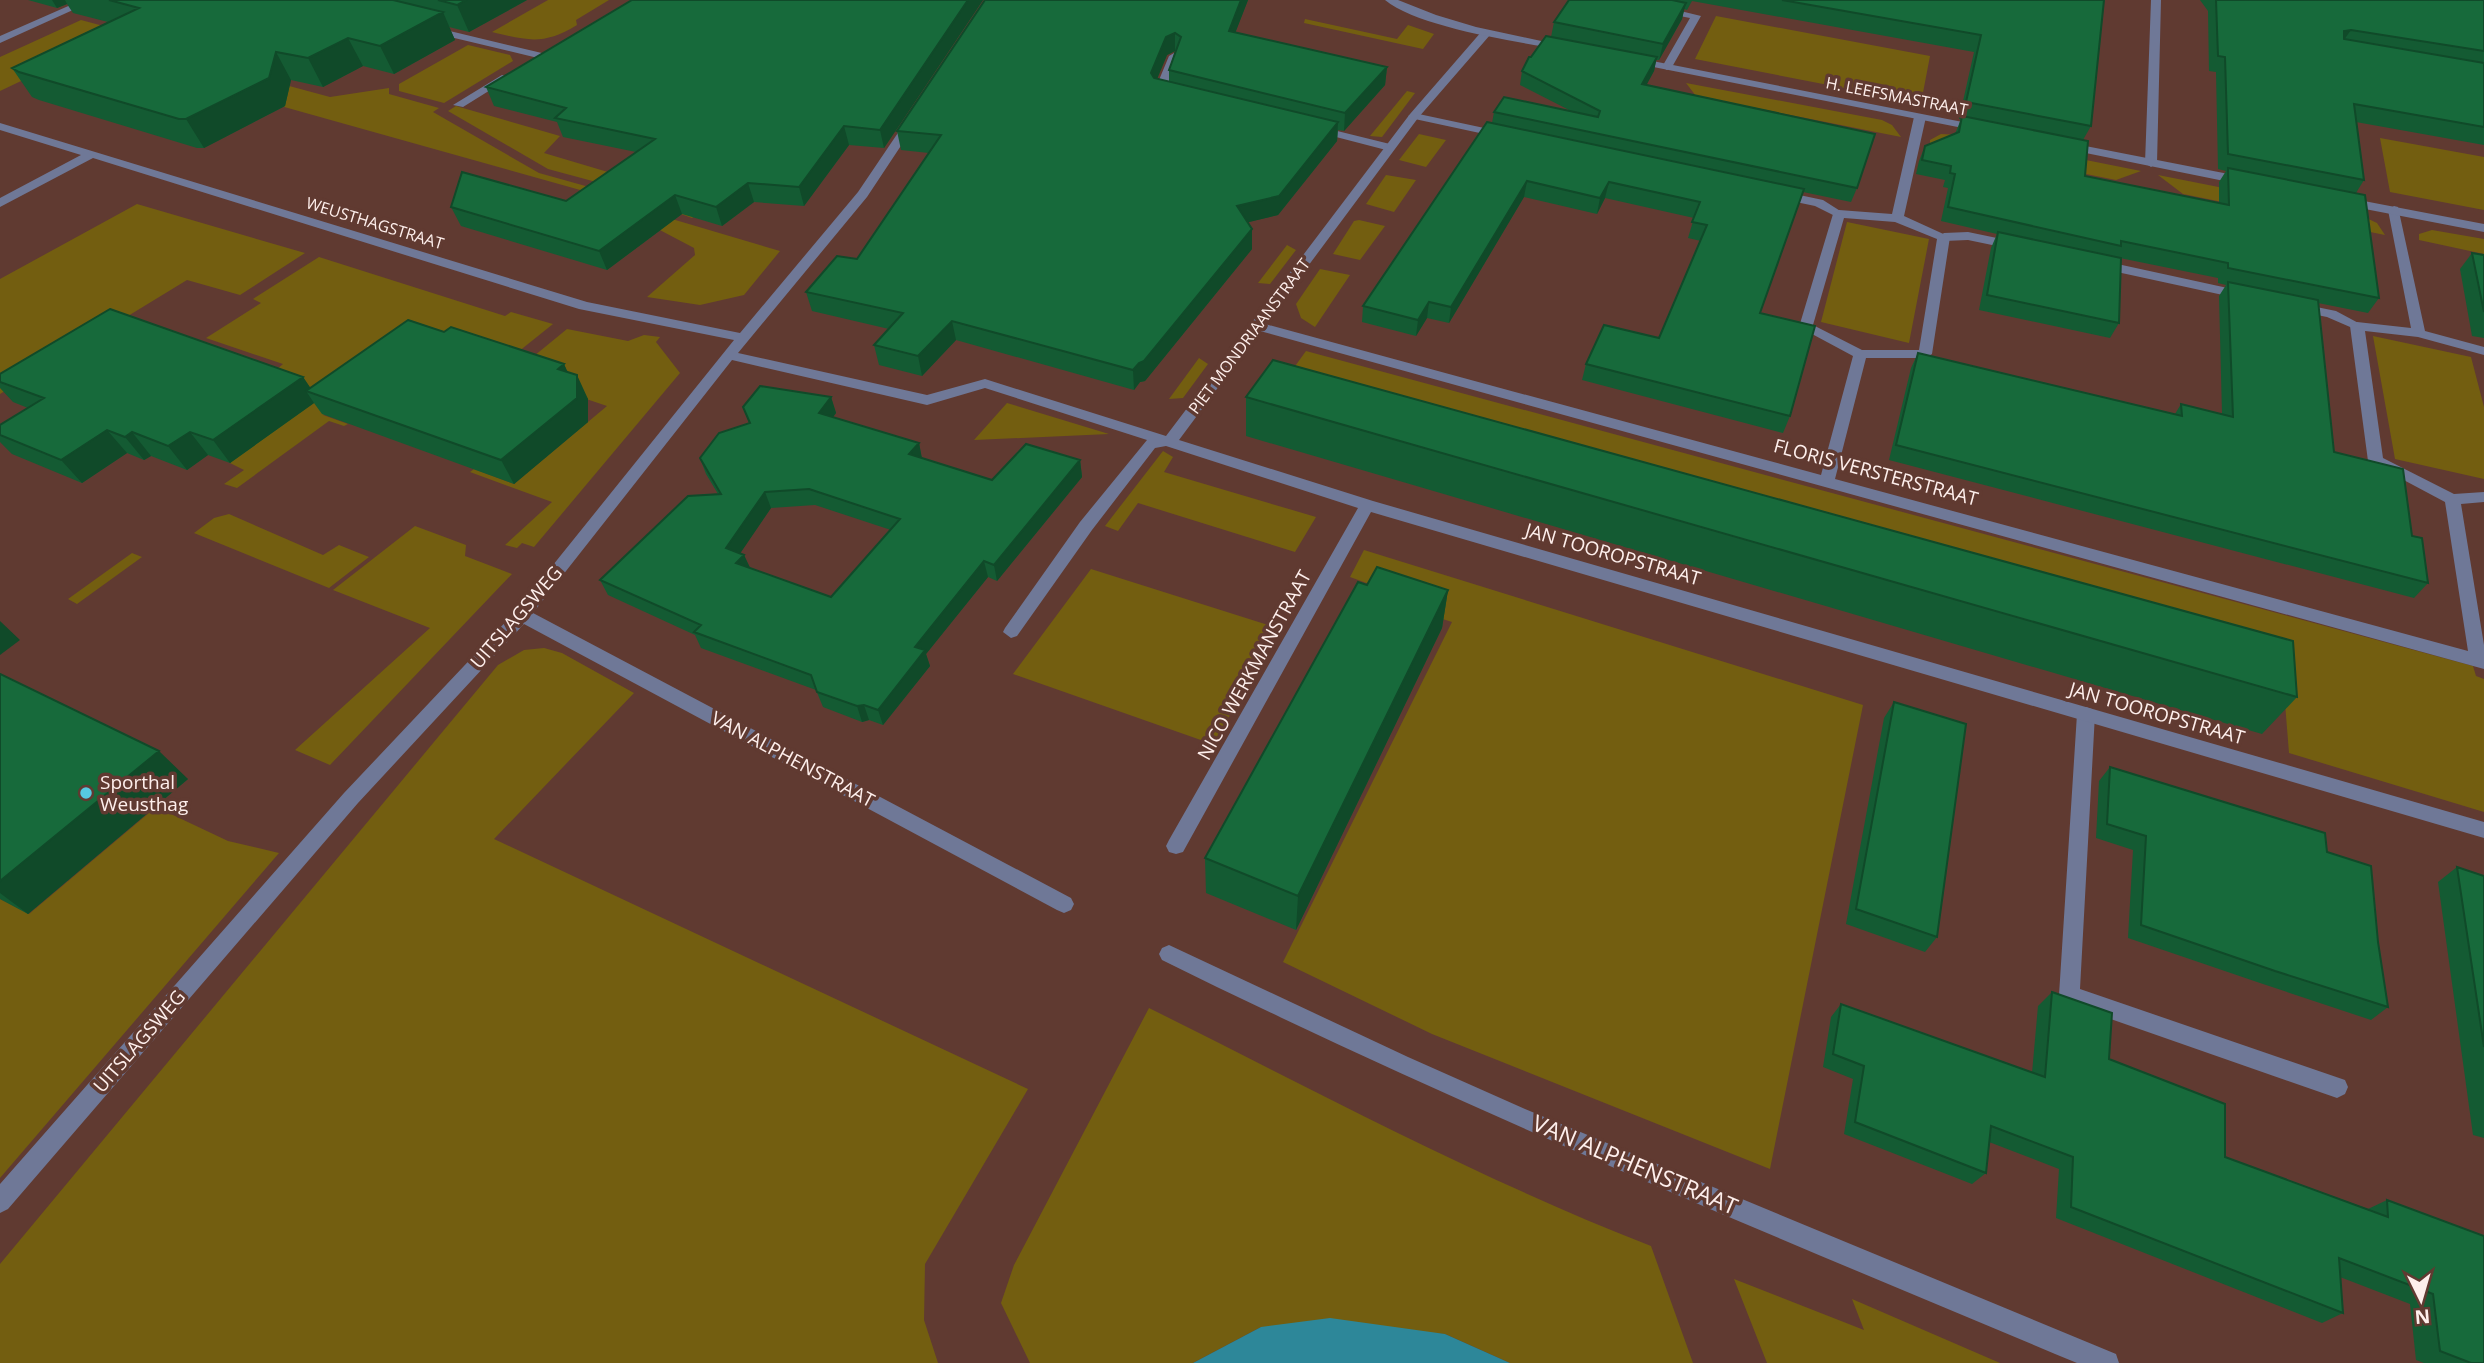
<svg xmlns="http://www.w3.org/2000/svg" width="2484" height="1363" viewBox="0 0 2484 1363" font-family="'Open Sans',sans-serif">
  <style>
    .green { fill: #735e10 }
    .water { fill: #2d8799 }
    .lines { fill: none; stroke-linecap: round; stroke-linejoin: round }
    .service { fill: #6f7897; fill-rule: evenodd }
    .minor { fill: #6f7897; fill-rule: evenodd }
    .tertiary { fill: #6f7897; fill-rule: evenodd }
    .wall { fill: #145b33; fill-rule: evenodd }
    .shaded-wall { fill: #104a29 }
    .building { fill: #176a3b; stroke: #104a29; stroke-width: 2; fill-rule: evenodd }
    .poi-dot { fill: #56c9e1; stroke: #603a31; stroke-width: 2.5 }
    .labels { text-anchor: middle; stroke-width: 7; stroke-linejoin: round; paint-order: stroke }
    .far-street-label { font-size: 16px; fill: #feefec; stroke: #603a31 }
    .street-label { font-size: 19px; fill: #feefec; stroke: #603a31 }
    .poi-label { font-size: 19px; fill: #feefec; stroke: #603a31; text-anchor: start }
    .near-street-label { font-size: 23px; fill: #feefec; stroke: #603a31 }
  </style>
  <rect width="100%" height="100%" fill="#603a31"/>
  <!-- green -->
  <path class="green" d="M548,0H609L576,20L577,25C544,45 529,41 492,32Z
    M1716,16L1930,56L1921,103L1695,59Z
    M1305,19L1397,39L1408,25L1434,34L1423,49L1304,23Z
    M81,20L137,35L134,44L330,97L389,88V94L439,108L433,112L539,173L650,204L672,219L780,251L744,295L700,305L647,297L695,255L694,248L637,218L648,209L120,61L38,73L0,91V57Z
    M468,45L510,55L513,61L444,103L399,91V84Z
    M1686,83L1882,120L1892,125L1901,137L1696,96Z
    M1407,91L1415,93L1382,137L1370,136Z
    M456,106L560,136L544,153L712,203L692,218L681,214L659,199L548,169L448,111Z
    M1419,134L1446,140L1426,167L1399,160Z
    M1941,134L1960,135L2141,171L2116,180L1930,143V140Z
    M2380,138L2484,157V210L2390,192Z
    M1386,175L1416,180L1394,212L1366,204Z
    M2158,175L2360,215L2377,223L2385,235L2183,194Z
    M137,204L305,253L240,295L187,280L0,394V279Z
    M1359,220L1385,226L1360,260L1333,254L1354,221Z
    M1847,222L1929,239L1909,343L1821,322Z
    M2432,230L2484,239V254L2419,240V234Z
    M1287,245L1296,250L1270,284L1258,283Z
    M319,257L505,316L511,312L553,324L503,364L323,415L348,424L344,426L329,421L237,488L224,484L244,470L230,463L263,381L283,364L206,338L261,303L253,299Z
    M1320,269L1350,275L1315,327L1301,318L1296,304Z
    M567,329L628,341L644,335L660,337L656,342L680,373L534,547L522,543L517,548L505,545L552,502L470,472L474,469L514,484L607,406L512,374Z
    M2373,336L2471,357L2484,407V479L2395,459Z
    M1306,351L2473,666L2476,676L2484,679V812L2289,753L2285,703L1272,398Z
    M1199,358L1208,364L1183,398L1169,399Z
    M1007,403L1109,434L974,440Z
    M1163,451L1173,457L1164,472L1316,517L1295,552L1138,503L1118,531L1105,526Z
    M229,514L323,555L339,545L369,557L329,588L194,533L214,518Z
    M415,526L466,545L465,556L512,574L330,765L295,750L430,628L333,590Z
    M1364,550L1863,705L1770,1169L1432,1034L1283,962L1452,622L1427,614L1430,606L1350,577Z
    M132,553L142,557L77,604L68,599Z
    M1091,569L1274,627L1215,745L1013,674Z
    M544,648L562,653L634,693L494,839L1028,1089L925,1264L924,1320L938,1363H0V1264L498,665L524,650Z
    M156,807L228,841L279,853L0,1178V899L29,914Z
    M1149,1008C1314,1090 1479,1179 1651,1246L1693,1363H1510L1445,1334L1261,1327L1193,1363H1030L1001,1303L1014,1265Z
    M1734,1279L1864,1330L1852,1299L2000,1363H1767Z"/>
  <!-- water -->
  <path class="water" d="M1330,1318L1445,1334L1510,1363H1193L1261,1327Z"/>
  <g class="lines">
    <!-- service -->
    <path class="service" d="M1659,0H1669L1664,7L1701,16L1672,67L1667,70L1662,67L1690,18L1654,11L1653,9Z
      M1174,53L1179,56L1166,90L1176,94L1170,97L1156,94L1154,92L1169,56Z
      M1414,113L1503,132L1509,135L1503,138L1410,118L1408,116Z
      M1317,126L1394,145L1396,147L1390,151L1313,131V127Z
      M1776,190L1823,200L1845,214L1839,218L1815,206L1772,197V191Z
      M1968,232L2021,243L2022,246L2016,250L1968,240L1944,241L1938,237L1944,233Z
      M2099,260L2246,292L2253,296L2246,300L2094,267V261Z
      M2297,303L2336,311L2364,326L2357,330L2327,317L2292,310L2290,307Z
      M2086,707L2092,709L2095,714L2080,989L2345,1080L2348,1087L2345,1094L2337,1098L2062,1002L2059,995L2077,714L2080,709Z"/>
    <!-- minor -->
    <path class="minor" d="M82,0H95L0,43V36Z
      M2151,0H2161L2157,163L2151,167L2145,163Z
      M429,26L546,54L547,56L542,59L425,31L424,29Z
      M1486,30L1490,31V35L1418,118L1265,324L1821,475L1853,356L1799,327L1833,214L1839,210L1892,214L1914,117L1924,115L1926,117L1904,216L1950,237L1932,354L1925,358H1866L1835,479L2468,651L2445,502L2368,461L2350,326L2357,322L2411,328L2388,210L2394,206L2398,207L2425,331L2484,347V355L2418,337L2365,331L2383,458L2454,494L2484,492V502L2461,504L2484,645V669L1260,331L1179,440L1373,501L2484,822V838L1371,512L1183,852L1176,854L1169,852L1166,846L1169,840L1358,508L1166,446L1155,448L1092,530L1017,636L1011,638L1003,632L1005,628L1080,522L1147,440L985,388L927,405L732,360L533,613L1071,898L1074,904L1071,910L1064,913L1057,910L524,624L358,803L8,1209L0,1213V1184L344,793L516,611L734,340L579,309L93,158L0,207V198L81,155L0,130V123L587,302L740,333L858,192L908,118H916L918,120L867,197L738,353L927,395L985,379L1166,436L1410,114L1482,31ZM1844,218L1895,222L1937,239L1919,350H1862L1813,325Z
      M502,75L511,77L463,107L453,105Z
      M1169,945L1408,1057L1525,1109L2116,1354L2119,1363H2077C1769,1234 1461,1108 1162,960L1159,954L1162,948Z"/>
    <!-- tertiary -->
    <path class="tertiary" d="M1385,0H1398L1436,15L1476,27L1569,47L1564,50C1519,42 1419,28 1385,0Z
      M1632,57L1983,126L1989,129L1983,132L1628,62V58Z
      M2065,142L2244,177L2250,181L2244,185L2061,148L2059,146Z
      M2343,197L2484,224V232L2339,204L2337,201Z"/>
  </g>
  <!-- wall -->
  <path class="wall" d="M28,0H527L469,32L449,27L455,40L394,74L363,66L323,87L291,80L285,106L204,148H197L39,100L32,97L12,68L108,22L73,13L67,4L57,8Z
    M632,0H983L884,148L849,145L804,206L754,202L722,226L682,214L607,270L461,226L451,207L566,201L636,152L563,137L557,122L494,106L486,87Z
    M985,0H1248L1235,33L1387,67L1385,85L1344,131L1338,130L1337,141L1278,215L1248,222L1252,249L1145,381L1140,382L1134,390L956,340L922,376L879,365L874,345L889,329L812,311L806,292L857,259L929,153L901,150L897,131ZM1175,51L1169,70V82L1157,79L1167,55Z
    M1569,0H2104L2091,126L2083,140L2085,176L2219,203V182L2226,171L2218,169L2216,72L2209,71L2208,11L2200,0H2484V145L2356,122L2364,180L2356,193L2379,298L2368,313L2318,303L2334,452L2412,536L2428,583L2414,598L1889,460L1911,368L1918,353L2175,414L2181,404L2222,414L2219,296L2226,285L2218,283V278L2115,257L2119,323L2110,338L1979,310L1991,248L1997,234L1941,221L1948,188L1943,187L1945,180L1916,174L1919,161L1925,146L1955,134L1961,119H1959L1974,52L1692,1L1687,10L1684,9L1682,19L1659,60H1656L1654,71L1646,85L1857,188L1851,202L1803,192L1760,313L1790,416L1783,433L1582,380L1586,364L1659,338L1701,241L1688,238L1694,218L1605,198L1597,214L1524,197L1449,323L1427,318L1416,336L1362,322L1363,306L1492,123L1494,112L1569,110L1520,85L1522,71L1531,57L1551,37L1554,22Z
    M2472,253L2484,255V338L2472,336L2460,269Z
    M444,332L564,364L567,372L588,399V422L514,484L322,414L314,403L230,463L208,455L187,470L151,456L144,460L127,453L82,483L12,454L0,442V425L28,408L13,402L0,388V374L303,377L310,388Z
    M831,397L836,413L833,417L919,443L922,459L992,480L1080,460L1082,477L997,581L988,577L926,654L930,666L883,725L869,720L862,722L823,707L816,690L701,648L695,635L608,595L600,580L718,494L706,474L700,458L749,423L743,407ZM815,505L891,530L831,597L750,568L744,555L740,553L771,508Z
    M1246,397L2297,697L2262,734L1246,436Z
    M1367,585L1448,590L1442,628L1296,930L1206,893L1205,858Z
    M0,674L188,779L28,914L0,899Z
    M1894,702L1937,937L1925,952L1846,924L1884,718Z
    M2110,767L2327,852L2378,942L2388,1007L2371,1020L2260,983L2128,938L2133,850L2096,838L2099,781Z
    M2457,867L2484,876V1138L2473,1135L2438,882Z
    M2052,992L2109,1059L2225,1157L2368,1209L2387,1200L2484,1363H2424L2416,1360L2410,1304L2340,1277L2343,1313L2322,1323L2056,1218L2059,1169L1989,1142L1986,1173L1972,1184L1844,1134L1853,1079L1823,1067L1831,1017L1841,1004L2032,1073L2038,1006Z"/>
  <!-- shaded-wall -->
  <path class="shaded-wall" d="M52,0H65L67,4L57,8Z
    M466,0H527L469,32L457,5Z
    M968,0H983L884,148L880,130Z
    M1241,0H1248L1229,49V31Z
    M1686,3L1682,19L1659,60L1663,44Z
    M443,12L455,40L394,74L380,46Z
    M2351,30L2341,44L2344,31Z
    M1175,33V51L1167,55L1152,91L1151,73L1166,37Z
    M348,38L363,66L323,87L308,58Z
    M276,52L291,80L285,106L204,148L186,119Z
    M1657,57L1654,71L1639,99L1642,84Z
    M1387,67L1385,85L1344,131L1345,113Z
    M1338,122L1337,141L1278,215L1237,225V206Z
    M844,126L849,145L804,206L799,187Z
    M1527,181L1524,197L1449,323L1451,307Z
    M1609,182L1605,198L1597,214L1600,198Z
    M748,183L754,202L722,226L716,207Z
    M675,195L682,214L607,270L599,251Z
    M1252,229V249L1145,381L1140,382L1134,390L1133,370Z
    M1429,302L1427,318L1416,336L1418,320Z
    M952,321L956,340L922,376L918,356Z
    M564,364L575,388L558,369Z
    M577,375L588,399V422L514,484L501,460Z
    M303,377L314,393L306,391L314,403L230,463L213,440Z
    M831,397L836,413L824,429L819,413Z
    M107,430L127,453L82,483L61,460Z
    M132,432L151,456L144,460L125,437Z
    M190,432L208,455L187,470L168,446Z
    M919,443L922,459L909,454Z
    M1080,460L1082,477L997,581L994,565Z
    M765,492L771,508L733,564L726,548Z
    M744,555L751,570L736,563Z
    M984,561L988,577L926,654L930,666L883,725L878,710L915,647Z
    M1448,590L1442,628L1296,930L1298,896Z
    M0,621L20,640L0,655Z
    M864,705L869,720L862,722L857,706Z
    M159,751L188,779L28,914L0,893V881Z"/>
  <!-- building -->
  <path class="building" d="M109,0H393L443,12L380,46L348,38L308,58L276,52L269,78L186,119H179L19,72L12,68L139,8Z
    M438,0H466L457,5Z
    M632,0H968L880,130L844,126L799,187L748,183L716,207L675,195L599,251L451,207L462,172L566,201L655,139L555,118L566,108L486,87Z
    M985,0H1241L1229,31L1387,67L1345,113L1169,70L1181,37L1175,33L1166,37L1151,73L1154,78L1338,122L1279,196L1237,206L1252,229L1144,361L1139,363L1133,370L952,321L918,356L874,345L903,313L806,292L837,256L857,259L941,135L897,131Z
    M1569,0H1672L1686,3L1663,44L1554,22Z
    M1782,0H2104L2091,126L1966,102L1981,35Z
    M2216,0H2484V51L2351,30L2344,31V39L2484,63V127L2354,104L2364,180L2228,154L2225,57L2218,56Z
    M1546,36L1657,57L1642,84L1875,134L1857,188L1494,112L1504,97L1598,117L1600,111L1522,71L1529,57H1531Z
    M1962,116L2088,141L2085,176L2229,205L2228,168L2365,195L2379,298L2228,268V263L2121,241V246L1948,207L1955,174L1950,173L1951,166L1922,160L1925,146L1959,132Z
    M1487,122L1804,189L1760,313L1815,326L1790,416L1586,364L1604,325L1659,338L1707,225L1692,222L1700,202L1609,182L1600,198L1527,181L1451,307L1429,302L1418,320L1363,306Z
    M1998,232L2121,258L2119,323L1987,295Z
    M2472,253L2484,255V312Z
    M2228,282L2318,300L2334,452L2403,469L2412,536L2422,538L2428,583L1896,445L1918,353L2182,416L2181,404L2233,417Z
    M110,309L303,377L213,440L190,432L168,446L132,432L125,437L107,430L61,460L0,435V425L44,398L0,382V374Z
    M408,320L444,332L451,327L564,364L558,369L577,375V398L501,460L306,391Z
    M1273,360L2293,641L2297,697L1246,397Z
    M760,386L831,397L819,413L919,443L909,454L992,480L1026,444L1080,460L994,565L984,561L915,647L925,650L878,710L864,705L857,706L817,692L811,675L694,632L701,625L600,580L688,496L721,494L700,458L719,433L750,423L743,407ZM809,489L900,519L831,597L736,563L744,555L726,548L765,492Z
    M1377,567L1448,590L1298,896L1205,858L1358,582L1367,585Z
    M0,674L159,751L0,881Z
    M1894,702L1966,724L1937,937L1856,909Z
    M2110,767L2325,833L2327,852L2371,866L2378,942L2388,1007L2275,971L2141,925L2146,836L2107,824Z
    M2457,867L2484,876V1047Z
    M2052,992L2112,1013L2109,1059L2225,1104V1157L2388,1217L2387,1200L2484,1236V1363H2471L2440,1351L2433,1294L2339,1258L2343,1313L2071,1207L2073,1157L1991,1126L1986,1173L1855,1122L1864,1066L1833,1054L1841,1004L2045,1077Z"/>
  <!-- markers -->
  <circle class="poi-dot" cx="86" cy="793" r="7"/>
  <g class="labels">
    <!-- far-street labels -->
    <g class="far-street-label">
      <text transform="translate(1897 96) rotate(11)" y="6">H. LEEFSMASTRAAT</text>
      <text transform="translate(375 223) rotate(17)" y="6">WEUSTHAGSTRAAT</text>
      <text transform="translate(1249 336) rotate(-53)" y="6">PIET MONDRIAANSTRAAT</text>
    </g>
    <!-- street labels -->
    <g class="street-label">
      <text transform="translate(1876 472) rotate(15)" y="7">FLORIS VERSTERSTRAAT</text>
      <text transform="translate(1613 554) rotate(16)" y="7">JAN TOOROPSTRAAT</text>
      <text transform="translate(516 617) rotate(-49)" y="7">UITSLAGSWEG</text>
      <text transform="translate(1254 665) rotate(-61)" y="7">NICO WERKMANSTRAAT</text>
      <text transform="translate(2157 713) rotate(16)" y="7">JAN TOOROPSTRAAT</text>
      <text transform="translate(793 759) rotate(28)" y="7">VAN ALPHENSTRAAT</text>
      <text transform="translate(139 1041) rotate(-49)" y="7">UITSLAGSWEG</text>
    </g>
    <!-- poi labels -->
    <g class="poi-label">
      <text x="100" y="789">Sporthal<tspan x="100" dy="22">Weusthag</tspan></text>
    </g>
    <!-- near-street labels -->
    <g class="near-street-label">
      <text transform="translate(1635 1165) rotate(23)" y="8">VAN ALPHENSTRAAT</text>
    </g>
  </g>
  <!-- north arrow -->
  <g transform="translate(2421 1300) rotate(175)" stroke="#603a31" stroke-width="5" paint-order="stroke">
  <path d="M0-5L12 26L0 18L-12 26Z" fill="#feefec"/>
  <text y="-10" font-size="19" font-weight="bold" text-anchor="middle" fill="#feefec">N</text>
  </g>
</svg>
